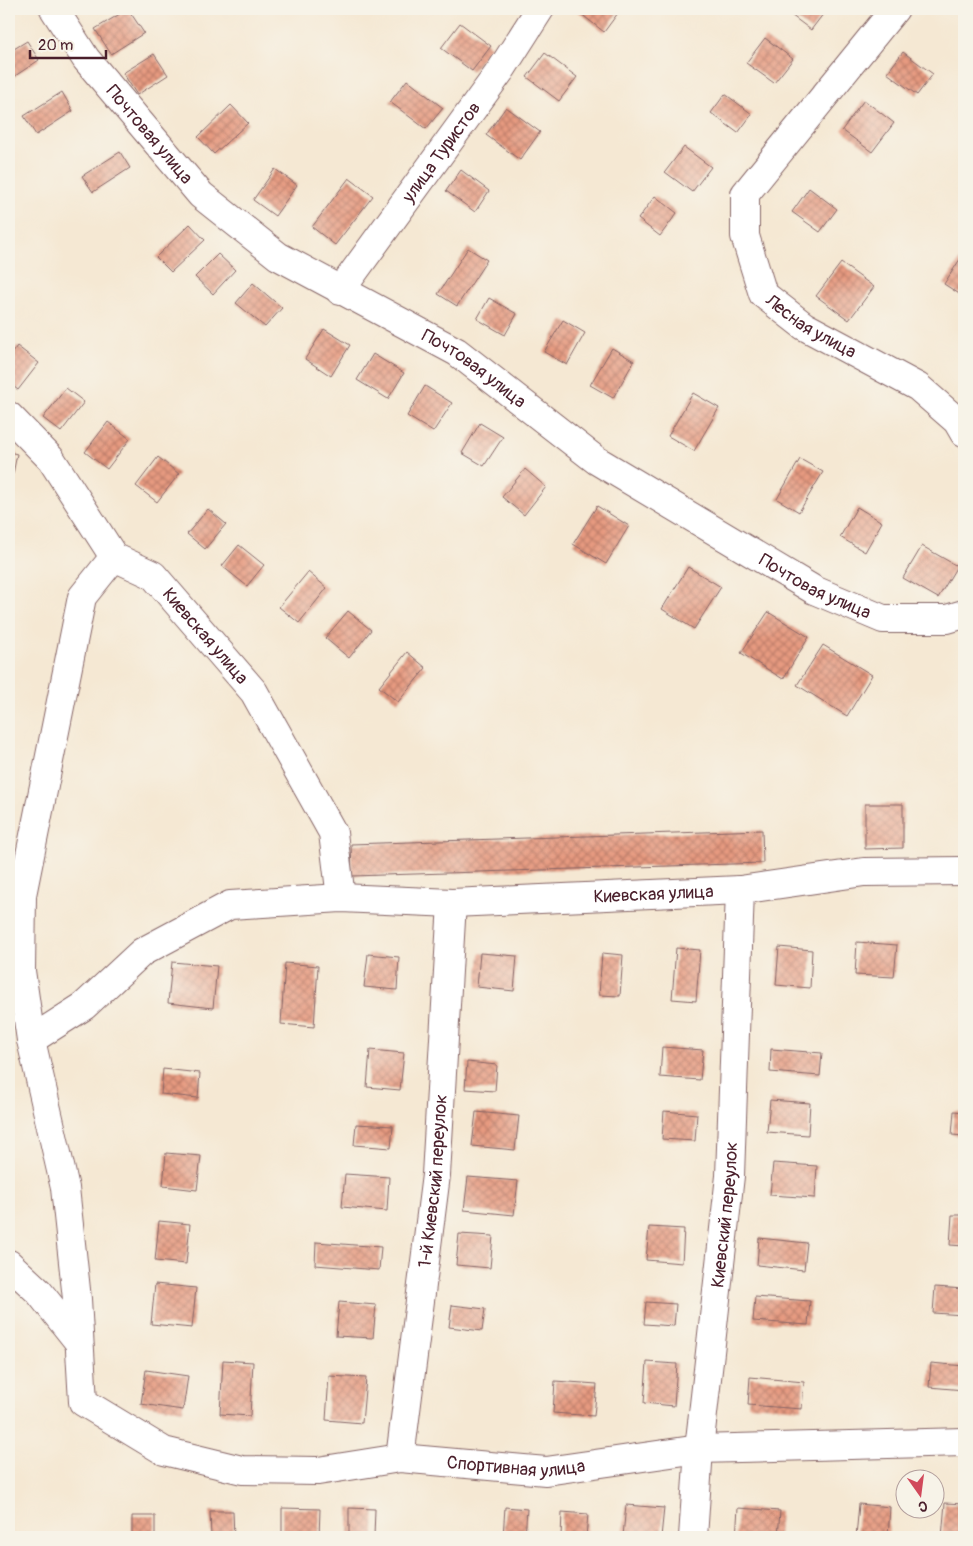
<svg xmlns="http://www.w3.org/2000/svg" width="973" height="1546" viewBox="0 0 973 1546" font-family="Pangolin,sans-serif">
  <style>
    .building { fill: url(#building-cross-hatch) }
    .lines { fill: none; stroke-linecap: round; stroke-linejoin: round }
    .minor-casing { stroke: #866566; stroke-width: 30 }
    .minor { stroke: #fff; stroke-width: 28 }
    .labels { text-anchor: middle; stroke-width: 5; stroke-linejoin: round; paint-order: stroke }
    .street-label { font-size: 18px; fill: #4a1f2b; stroke: #f7f3e8 }
  </style>
  <defs>
    <pattern id="building-cross-hatch" width="8" height="8" patternUnits="userSpaceOnUse" patternTransform="scale(1.25)"><rect width="8" height="8" fill="#e69a80"/><path d="M0 0l8 8M0 8l8-8" fill="none" stroke="#bc7d69"/></pattern>
  </defs>
  <rect width="100%" height="100%" fill="#f7f3e8"/>
  <filter id="ink" filterUnits="userSpaceOnUse"><feTurbulence type="fractalNoise" baseFrequency=".02" numOctaves="2"/><feDisplacementMap in="SourceGraphic" scale="10" xChannelSelector="R" yChannelSelector="G"/><feConvolveMatrix kernelMatrix="1 2 1 2 8 2 1 2 1" color-interpolation-filters="sRGB"/></filter>
  <filter id="wash" filterUnits="userSpaceOnUse"><feTurbulence type="fractalNoise" baseFrequency=".0096" numOctaves="4" result="noise"/><feDisplacementMap in="SourceGraphic" scale="20" xChannelSelector="R" yChannelSelector="G"/><feGaussianBlur stdDeviation="1.12" result="paint"/><feColorMatrix in="noise" values="0 0 0 0 0 0 0 0 0 0 0 0 0 0 0 0 0 1.4 0 .05"/><feComposite in="paint" operator="in"/></filter>
  <g filter="url(#wash)">
    <rect width="100%" height="100%" fill="#f5e8d3"/>
    <g id="blocks">
      <!-- building -->
      <path class="building" d="M128,9L144,33L111,54L95,29Z
        M575,9H613L618,13L604,32Z
        M789,9H827L811,30L787,12Z
        M460,23L491,46L472,71L441,48Z
        M765,38L793,59L774,83L746,63Z
        M27,41L39,60L9,80V52Z
        M903,52L933,74L917,95L887,73Z
        M545,53L577,77L559,101L527,77Z
        M154,54L168,75L137,95L123,73Z
        M407,80L443,108L426,129L390,102Z
        M62,92L73,111L36,135L24,116Z
        M725,94L752,114L738,133L711,113Z
        M864,100L894,123L872,152L842,130Z
        M231,105L248,123L214,154L198,137Z
        M506,107L540,132L520,160L486,135Z
        M684,147L711,167L692,192L665,172Z
        M120,152L130,168L93,192L82,176Z
        M275,169L297,185L275,216L253,200Z
        M461,170L489,191L475,212L446,191Z
        M349,178L373,196L335,245L312,227Z
        M809,188L837,209L820,232L792,212Z
        M655,196L677,213L660,236L638,219Z
        M190,224L205,240L171,272L156,257Z
        M468,248L487,260L457,306L438,294Z
        M218,254L235,270L213,294L195,277Z
        M962,256L964,257V297L944,284Z
        M841,263L874,287L849,320L816,296Z
        M253,283L282,308L265,327L236,303Z
        M489,298L517,314L505,335L477,319Z
        M563,320L585,333L567,365L544,352Z
        M324,329L350,345L331,376L305,359Z
        M17,346L39,363L18,390L9,383V357Z
        M612,348L634,361L613,398L590,385Z
        M373,354L404,373L388,399L357,380Z
        M425,386L452,403L433,432L407,416Z
        M66,388L84,402L61,432L43,418Z
        M693,393L719,408L694,451L668,436Z
        M108,422L130,439L107,469L85,452Z
        M480,423L503,437L484,466L462,453Z
        M9,452L17,454L13,474L9,473Z
        M158,457L179,474L157,502L136,486Z
        M800,459L823,472L799,512L777,499Z
        M525,469L546,487L524,515L502,497Z
        M597,506L629,526L606,564L573,544Z
        M857,507L882,522L865,552L840,537Z
        M208,509L226,524L205,549L187,534Z
        M239,545L264,565L247,586L222,566Z
        M922,546L957,566L938,598L903,578Z
        M688,567L721,587L694,629L662,609Z
        M308,572L327,588L299,623L279,607Z
        M348,611L371,630L349,658L325,638Z
        M768,612L809,637L783,679L741,653Z
        M823,645L872,675L847,716L797,685Z
        M407,652L426,668L398,702L379,687Z
        M865,804H903V848L865,849Z
        M762,830L763,863L352,876L351,844Z
        M857,942L897,945L894,977L855,975Z
        M779,947L812,950L810,988L776,985Z
        M676,948L700,950L696,1001L672,999Z
        M480,953L517,956L514,991L477,987Z
        M602,953L623,955L620,996L599,995Z
        M368,954L399,957L397,990L364,987Z
        M172,962L217,966L213,1008L168,1003Z
        M285,963L318,966L314,1027L281,1024Z
        M662,1047L703,1050L700,1080L660,1077Z
        M771,1049L822,1053L820,1076L770,1072Z
        M370,1050L404,1053L400,1090L367,1087Z
        M467,1062L497,1065L495,1091L465,1089Z
        M163,1069L200,1073L198,1098L161,1094Z
        M770,1100L810,1103L808,1135L767,1132Z
        M664,1111L697,1114L695,1141L662,1139Z
        M954,1111L964,1112V1136L952,1135Z
        M476,1112L519,1116L515,1150L472,1146Z
        M356,1124L393,1126L391,1148L354,1145Z
        M166,1153L201,1156L197,1190L163,1186Z
        M773,1163L817,1166L815,1198L770,1195Z
        M962,1169H964V1190H961Z
        M345,1174L389,1177L387,1211L342,1207Z
        M468,1177L518,1181L514,1215L464,1210Z
        M952,1215H964V1246L950,1245Z
        M159,1221L190,1224L186,1264L155,1261Z
        M649,1227L684,1229L682,1263L646,1260Z
        M459,1234L493,1236L490,1268L456,1265Z
        M759,1238L807,1243L804,1270L757,1265Z
        M316,1242L381,1247L379,1270L315,1265Z
        M155,1284L196,1288L192,1328L151,1324Z
        M935,1287L964,1289V1315L933,1313Z
        M755,1297L810,1301L808,1325L753,1321Z
        M339,1302L376,1305L373,1338L336,1336Z
        M646,1302L676,1304L674,1326L644,1324Z
        M452,1305L485,1309L482,1331L449,1327Z
        M223,1360L253,1362L250,1416L220,1414Z
        M647,1362L677,1364L674,1406L644,1403Z
        M931,1363L964,1366V1390L929,1387Z
        M146,1370L188,1376L183,1410L141,1404Z
        M329,1376L366,1378L362,1423L326,1420Z
        M750,1377L804,1382L802,1409L748,1405Z
        M555,1381L597,1384L594,1416L553,1413Z
        M945,1503L964,1504V1537H942Z
        M859,1504L890,1507L888,1537H856Z
        M626,1505L664,1508L661,1537L623,1536Z
        M505,1507L527,1509L525,1537H503Z
        M282,1508L320,1509L319,1537H282Z
        M349,1508L375,1509L374,1537H349Z
        M738,1508L780,1511L778,1537H736Z
        M210,1511H233L234,1537H211Z
        M562,1512L588,1514L586,1537H561Z
        M132,1516H155V1537H132Z"/>
    </g>
  </g>
  <g filter="url(#ink)">
    <use href="#blocks" fill-opacity="0" stroke="#866566" stroke-width="1"/>
    <g class="lines">
      <!-- minor casing -->
      <g class="minor-casing">
        <g id="minor">
          <path id="s1" d="M54,9L86,59L201,195L278,256L457,352L596,460L814,590L883,619H947L964,614"/>
          <path id="s2" d="M895,9L745,194V236L763,294L804,326L918,387L957,421L964,433"/>
          <path id="s3" d="M340,291L501,70L540,9"/>
          <path id="s4" d="M9,416L51,459L114,557L153,575L254,692L333,833L341,898"/>
          <path id="s5" d="M114,557L82,597L22,895L21,971L31,1040L65,1188L77,1299L83,1402L164,1451L242,1470L318,1471L400,1458L546,1471L699,1449L964,1442"/>
          <path id="s6" d="M31,1040L84,1006L142,952L230,905L341,898L452,903L740,890L864,872L964,871"/>
          <path d="M9,1264L39,1292L78,1341"/>
          <path id="s7" d="M400,1458L436,1175L452,903"/>
          <path id="s8" d="M693,1537L699,1449L730,1176L740,890"/>
        </g>
      </g>
      <!-- minor -->
      <use href="#minor" class="minor"/>
    </g>
  </g>
  <g class="labels">
    <!-- street labels -->
    <g class="street-label">
      <text dy="6" stroke="none"><textPath href="#s1" startOffset="158">Почтовая улица</textPath></text>
      <text dy="6" stroke="none"><textPath href="#s3" startOffset="172">улица Туристов</textPath></text>
      <text dy="6" stroke="none"><textPath href="#s2" startOffset="399">Лесная улица</textPath></text>
      <text dy="6" stroke="none"><textPath href="#s1" startOffset="562">Почтовая улица</textPath></text>
      <text dy="6" stroke="none"><textPath href="#s1" startOffset="968">Почтовая улица</textPath></text>
      <text dy="6" stroke="none"><textPath href="#s4" startOffset="300">Киевская улица</textPath></text>
      <text dy="6" stroke="none"><textPath href="#s6" startOffset="666">Киевская улица</textPath></text>
      <text dy="6" stroke="none"><textPath href="#s7" startOffset="279">1-й Киевский переулок</textPath></text>
      <text dy="6" stroke="none"><textPath href="#s8" startOffset="324">Киевский переулок</textPath></text>
      <text dy="6" stroke="none"><textPath href="#s5" startOffset="1318">Спортивная улица</textPath></text>
    </g>
  </g>
  <!-- margin -->
  <rect width="973" height="1546" fill="none" stroke="#f7f3e8" stroke-width="30"/>
  <!-- north arrow -->
  <g transform="translate(920 1494) rotate(166)"><circle r="24" fill="#f7f3e8" stroke="#b29e9c"/>
  <path d="M0-4L9 19L0 12L-9 19Z" fill="#d1495b"/>
  <text y="-8" font-size="14" font-weight="bold" text-anchor="middle" fill="#4a1f2b">С</text>
  </g>
  <!-- scale -->
  <path d="M30 50v8h76v-8" fill="none" stroke="#4a1f2b" stroke-width="2.5"/>
  <text x="38" y="50" font-size="15" fill="#4a1f2b" stroke="#f7f3e8" stroke-width="4" paint-order="stroke">20 m</text>
</svg>
